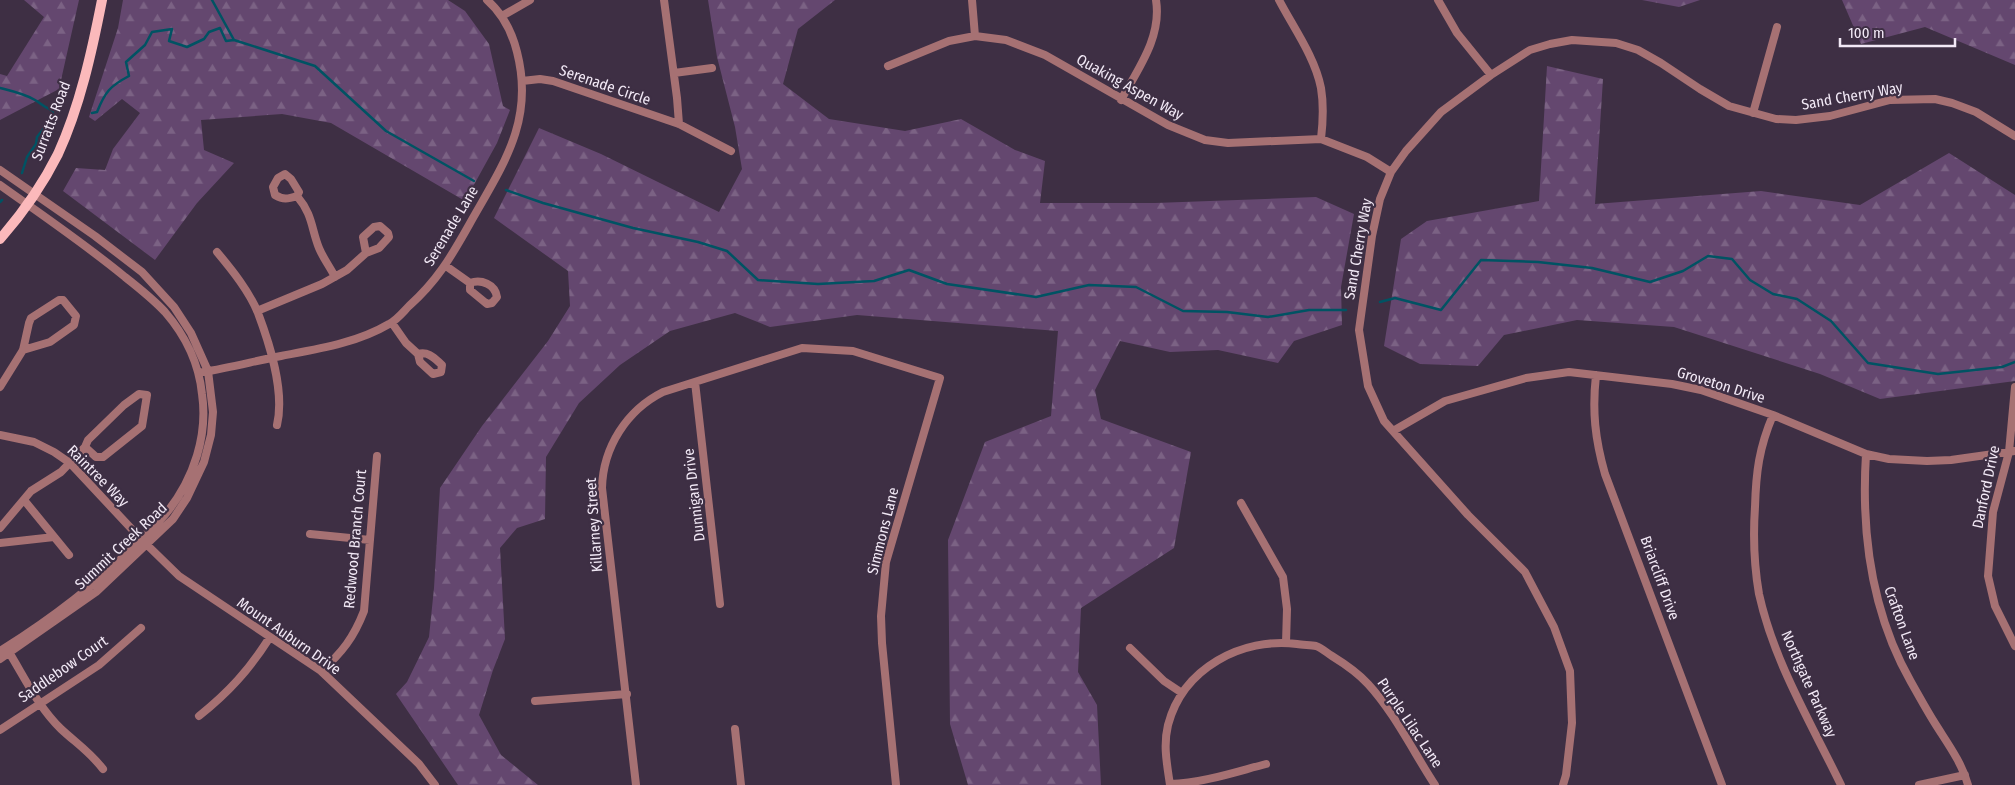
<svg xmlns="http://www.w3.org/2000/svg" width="2015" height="785" viewBox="0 0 2015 785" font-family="'Fira Sans Condensed',sans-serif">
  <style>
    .forest { fill: url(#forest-firs) }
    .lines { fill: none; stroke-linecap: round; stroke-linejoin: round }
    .stream { stroke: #005363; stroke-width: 2.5 }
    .minor { stroke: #a67173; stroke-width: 8 }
    .major { stroke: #fbb9bb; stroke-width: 10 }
    .labels { text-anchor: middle; stroke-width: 4.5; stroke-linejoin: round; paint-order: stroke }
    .street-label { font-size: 15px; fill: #f2e9f6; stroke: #3e2f44 }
  </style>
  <defs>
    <pattern id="forest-firs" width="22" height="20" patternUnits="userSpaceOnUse" patternTransform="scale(1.25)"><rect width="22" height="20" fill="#64476f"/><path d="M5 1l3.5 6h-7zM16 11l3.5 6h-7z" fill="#7b6284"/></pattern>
  </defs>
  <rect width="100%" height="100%" fill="#3e2f44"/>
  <!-- forest -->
  <path class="forest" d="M24,0H79L59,89L0,120V74L7,76L44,17Z
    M123,0H448L465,11L489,44L503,106L510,110L497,143L465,201L331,123L282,114L201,120L204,150L234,163L197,203L155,260L63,191L76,168L105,170L113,149L140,113L122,99L95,121L89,117L118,28Z
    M708,0H835L798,29L783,84L829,119L905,131L961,119L1015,150L1045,161L1040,203H1155L1316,197L1354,214L1341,287L1342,325L1294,341L1278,363L1218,350L1170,352L1120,341L1095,390L1101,419L1191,452L1174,548L1081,608L1078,672L1097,705L1101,785H968L950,724L948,540L985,442L1051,416L1058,331L857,315L770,327L735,313L670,331L620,365L579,403L546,457L545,519L517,528L500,548L505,639L493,670L479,715L501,755L538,785H458L396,694L407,682L429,637L434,588L440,488L482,426L548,341L570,306L568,271L494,218L539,128L601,154L719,212L742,169L735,127L717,57Z
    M1642,0H1700L1679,7Z
    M1842,0H2015V65L1925,27L1861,44Z
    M1547,66L1603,79L1595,204L1761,191L1860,205L1949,153L2015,195V381L1880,399L1820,374L1674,327L1577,320L1504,335L1478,366L1420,364L1384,346L1401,239L1427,221L1539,201Z"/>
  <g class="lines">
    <!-- stream -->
    <path class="stream" d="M212,0L234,40L315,66L386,131L474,181
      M0,88C12,91 25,94 35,100C42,104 48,111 57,111
      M92,113L97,112C105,92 110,86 129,76L126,62L145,45L152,32L172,29L169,41L187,47L204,39L209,32L220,28L226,41L234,40
      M22,173L27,157L36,144L37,137L49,122L53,111
      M506,190L543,203L633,228L698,242L727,251L758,280L818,284L874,281L909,270L947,284L1036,297L1089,285L1136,287L1183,311L1227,312L1268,317L1309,310H1346
      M0,202L2,200
      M1380,302L1395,298L1441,310L1481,260L1538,262L1592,268L1650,282L1683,271L1708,256L1732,259L1750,280L1773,294L1797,299L1831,321L1868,363L1938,374L2002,367L2015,362"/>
    <!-- minor -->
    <path class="minor" d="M664,0L677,98L679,124
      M972,0L975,36
      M1279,0C1293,27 1315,57 1321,88C1324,106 1323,122 1321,139
      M1438,0L1457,33L1491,75
      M502,16L530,0
      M888,66L949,41L975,36L1006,40L1045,55L1168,125L1205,140L1228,143L1321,139L1367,157L1391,172
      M674,73L712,68
      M522,81L540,79L553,81L679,124L731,151
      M1121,100C1138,69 1162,37 1156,0
      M1753,113L1777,27
      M0,170L95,236L142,272L174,307L191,333L208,371L213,412L211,435L204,462L187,498L173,519L96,592L0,659
      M0,185C42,215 85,244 125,277C139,288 153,299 165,312C185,335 199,364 202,394C208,435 194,478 168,511C158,524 145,534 134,546C94,587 48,621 0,651
      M297,196C288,199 283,200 275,195L273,187L278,178L285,174L291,179L299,192L297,196C313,215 311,228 319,248C323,258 330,267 335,277
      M217,252C232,270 249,291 258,313C270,345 285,391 277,425
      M446,266L470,283V290L487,304L492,303L497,297C495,284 481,279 470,283
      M257,311L322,284L347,270L366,253L379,248L389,237L388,233L380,226L374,227L363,237L366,253
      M392,323L406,343L418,354C429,351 435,359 442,365L441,372L433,374L420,362L418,354
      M203,372C229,368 255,361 281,356C318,349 357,343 389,324C397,320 403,312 409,306C437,281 451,257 469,225C502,166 535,122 517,52C512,32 503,14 487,0
      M1596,375C1592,411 1595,439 1605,474L1722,785
      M695,382L720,604
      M0,387L23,350L29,323L31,318L59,300H63L76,316L74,325L50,342L23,350
      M2015,387L2009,452L1993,512L1988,576L1995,606L2015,646
      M1773,415C1759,448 1756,472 1755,507C1753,536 1754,565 1759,594C1774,662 1811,723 1841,785
      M1393,431L1445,401L1526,378L1569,372L1672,384L1701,390L1773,415L1866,454L1889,459L1927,461L1951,460L2015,451
      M0,435L34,442L54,452L70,463L141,539L179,576L321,671L419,764L435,785
      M1866,454C1861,533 1871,612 1911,682C1919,696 1927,711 1936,725C1948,744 1962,763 1968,785
      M24,500L69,555
      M1241,503L1283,577L1287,609L1286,643
      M0,528L31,491L61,472L85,447L88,440L124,405L139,394L147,395L142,426L103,457H96L85,447
      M310,534L370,540
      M0,543L54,537
      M1130,648L1164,681L1182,693
      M7,649C24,676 38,707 61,729C76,743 90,752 103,769
      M321,671C342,653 354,637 364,611L377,456
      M535,701L627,694
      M199,716C229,692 249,670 270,637
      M735,729L741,785
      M0,730L99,665L141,628
      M1170,784C1203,783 1235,772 1266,764
      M636,785L602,488C603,447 627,410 663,392L802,348L853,351L940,378L886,562L881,616L882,643L896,785
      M1170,785C1167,764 1163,746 1168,725C1183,668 1242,637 1297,644C1303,645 1311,645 1316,646C1322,648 1327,653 1332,656C1345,664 1358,673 1368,684C1394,712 1414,753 1435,785
      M1563,785L1566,775L1572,723L1570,671L1554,627L1525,572L1468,515L1384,421L1368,386L1359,330L1372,236L1380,199L1391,172L1406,151L1441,112L1491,75L1530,50L1550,44L1572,40L1616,43L1638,50L1661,63L1700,89L1729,106L1776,119L1796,120L1830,116L1890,100L1935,99L1952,103L1976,112L2015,136
      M1919,785L1965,775"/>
    <!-- major -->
    <path class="major" d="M0,239C22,214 43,184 58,154C80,106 92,51 102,0"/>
  </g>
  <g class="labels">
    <!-- street labels -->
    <g class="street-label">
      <text transform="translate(605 85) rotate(19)" y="5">Serenade Circle</text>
      <text transform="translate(1130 87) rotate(29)" y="5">Quaking Aspen Way</text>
      <text transform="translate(1852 96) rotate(-10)" y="5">Sand Cherry Way</text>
      <text transform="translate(51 121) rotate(-69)" y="5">Surratts Road</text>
      <text transform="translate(451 226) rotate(-59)" y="5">Serenade Lane</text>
      <text transform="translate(1358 249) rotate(-80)" y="5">Sand Cherry Way</text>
      <text transform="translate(1721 385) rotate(17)" y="5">Groveton Drive</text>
      <text transform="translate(98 476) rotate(45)" y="5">Raintree Way</text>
      <text transform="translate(1986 487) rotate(-78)" y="5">Danford Drive</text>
      <text transform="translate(694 495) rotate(-97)" y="5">Dunnigan Drive</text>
      <text transform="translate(594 525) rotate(-94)" y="5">Killarney Street</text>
      <text transform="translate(883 531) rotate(-76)" y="5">Simmons Lane</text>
      <text transform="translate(355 539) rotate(-85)" y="5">Redwood Branch Court</text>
      <text transform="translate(121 546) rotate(-43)" y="5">Summit Creek Road</text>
      <text transform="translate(1660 578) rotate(70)" y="5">Briarcliff Drive</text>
      <text transform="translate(1902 623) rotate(70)" y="5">Crafton Lane</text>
      <text transform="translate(289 636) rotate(35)" y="5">Mount Auburn Drive</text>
      <text transform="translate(63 669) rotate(-35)" y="5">Saddlebow Court</text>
      <text transform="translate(1809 684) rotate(66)" y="5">Northgate Parkway</text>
      <text transform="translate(1410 723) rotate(56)" y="5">Purple Lilac Lane</text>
    </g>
  </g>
  <!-- scale -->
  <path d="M1840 38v8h115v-8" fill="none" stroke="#f2e9f6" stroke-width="2.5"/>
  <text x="1848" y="38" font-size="15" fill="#f2e9f6" stroke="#3e2f44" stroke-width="4" paint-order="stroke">100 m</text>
</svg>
